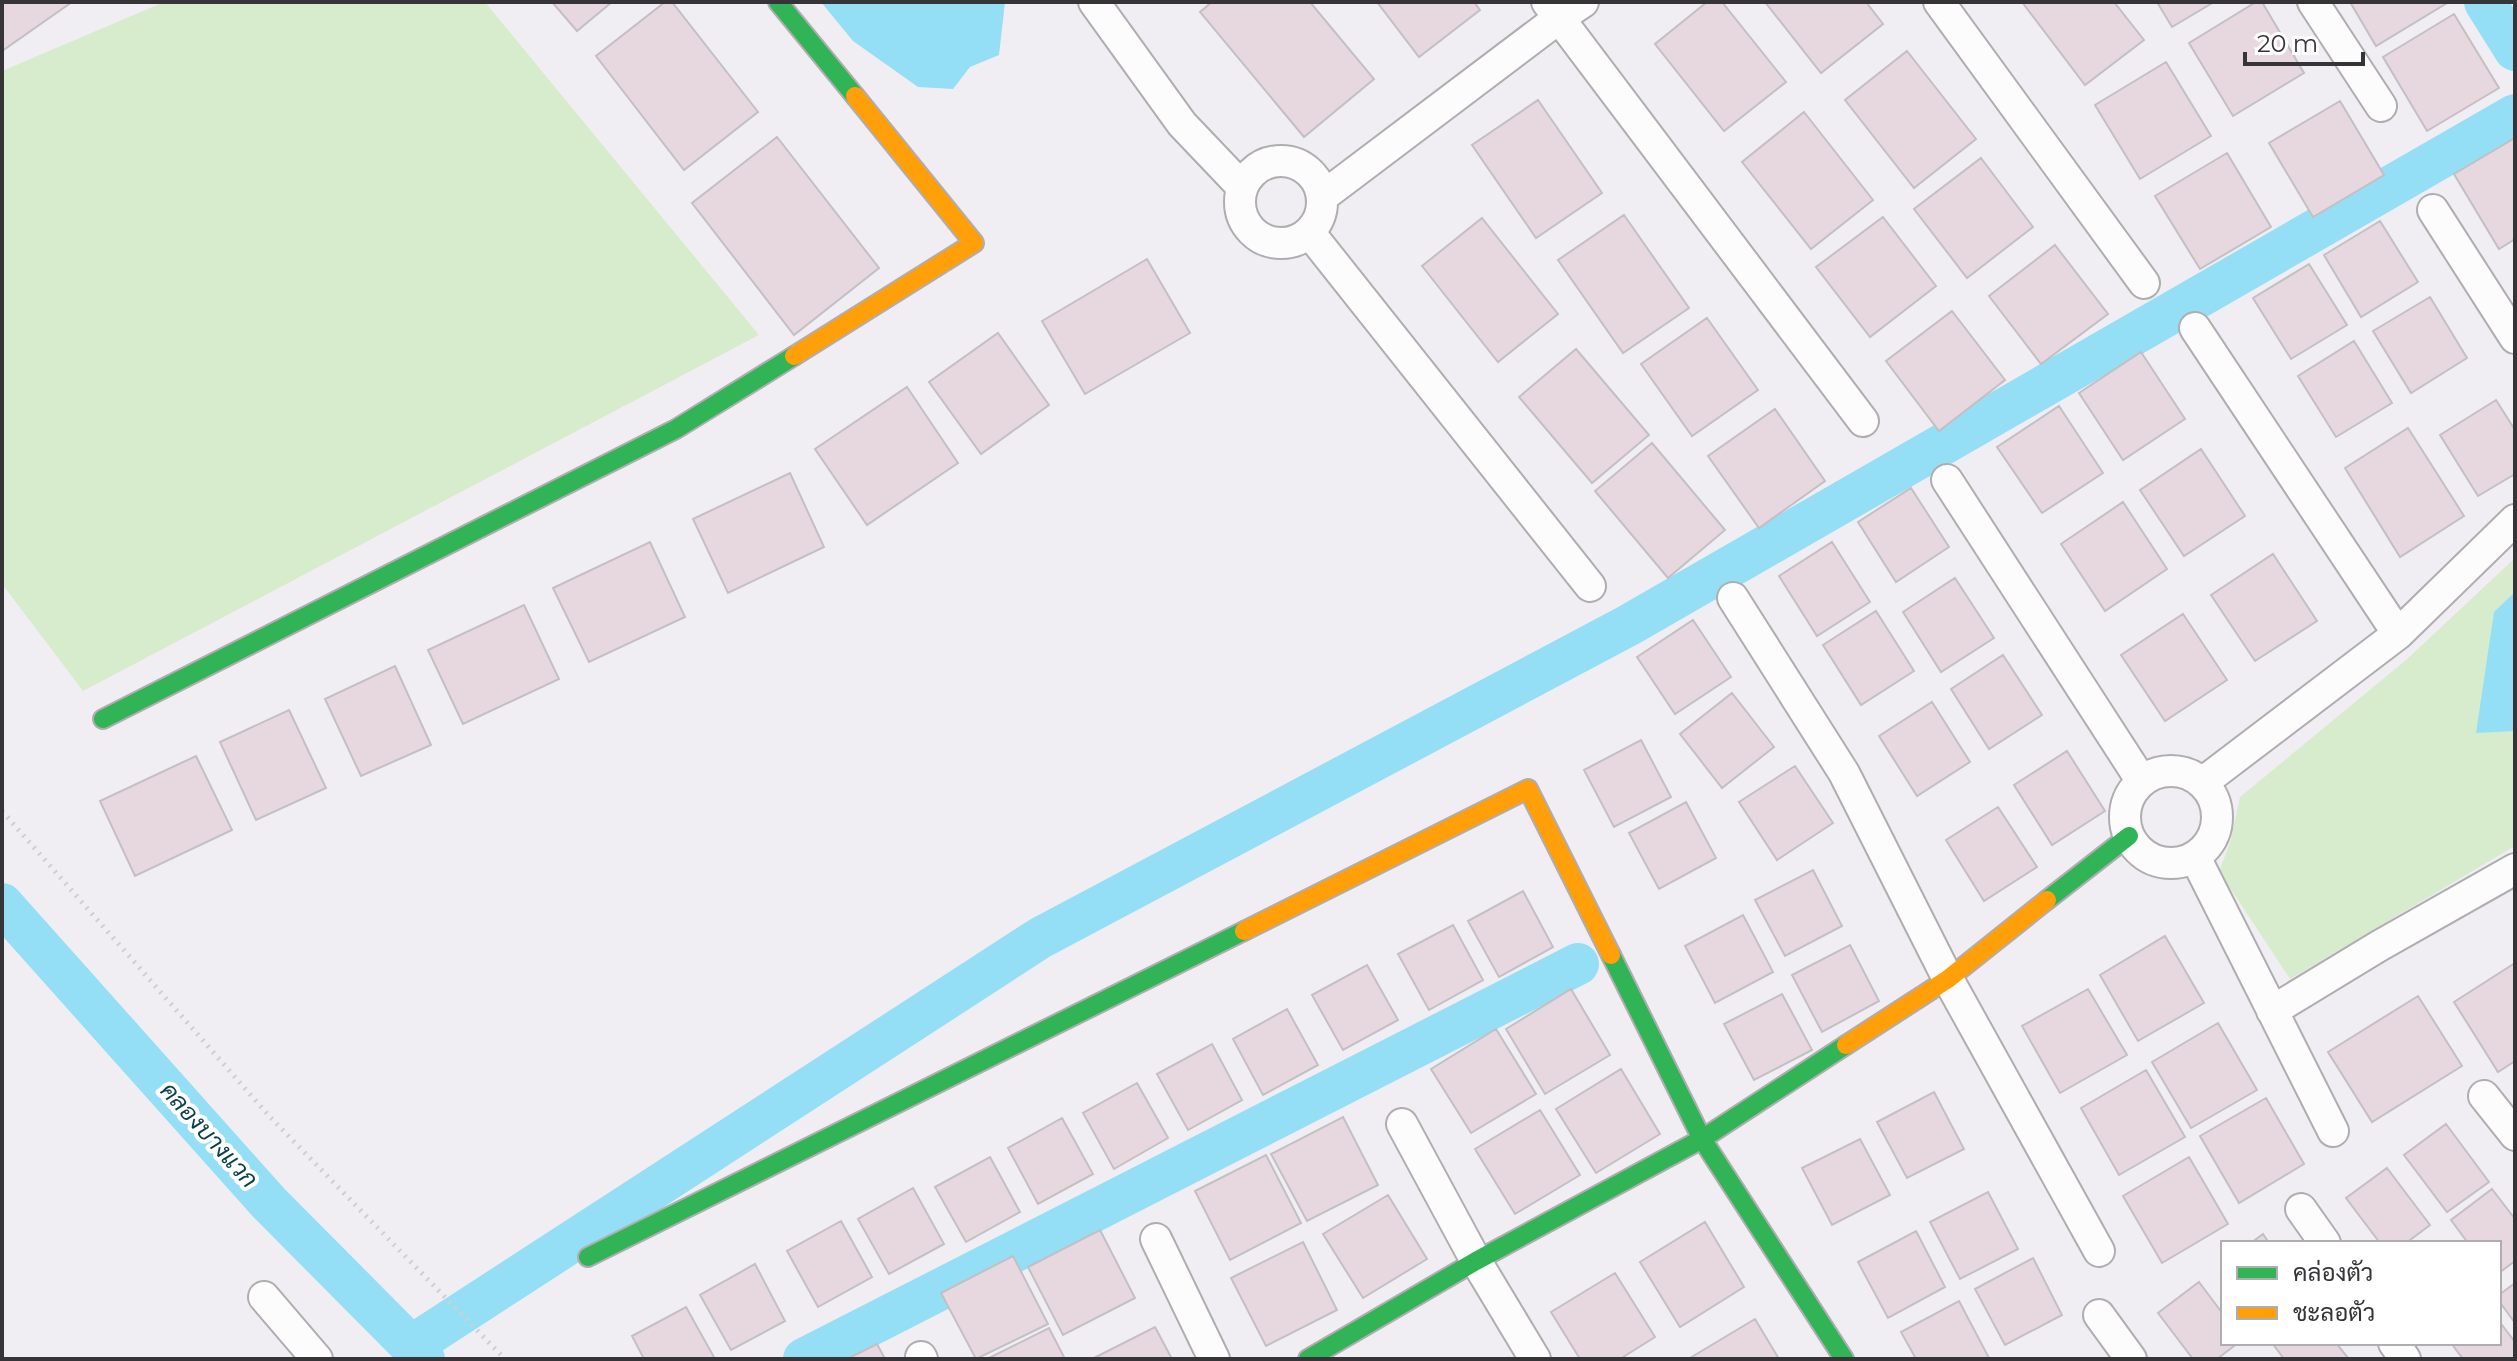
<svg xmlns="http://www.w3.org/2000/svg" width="2517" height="1361" viewBox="0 0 2517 1361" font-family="Montserrat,Sarabun,sans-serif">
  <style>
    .green { fill: #d7eccd }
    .water { fill: #94dff6 }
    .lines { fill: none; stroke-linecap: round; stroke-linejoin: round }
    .canal { stroke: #94dff6; stroke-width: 42 }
    .building { fill: #e7d8df; stroke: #c3bfc2; stroke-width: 2 }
    .street-casing { stroke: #b0adb1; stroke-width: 34 }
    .fast-casing { stroke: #b0adb1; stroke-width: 22 }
    .slow-casing { stroke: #b0adb1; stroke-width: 22 }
    .path { stroke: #d0cfd0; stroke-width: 5; stroke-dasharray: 2 6; stroke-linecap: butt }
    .street { stroke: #fdfcfd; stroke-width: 30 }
    .fast { stroke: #30b455; stroke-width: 18 }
    .slow { stroke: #ff9f0a; stroke-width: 18 }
    .labels { text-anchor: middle; stroke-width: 8; stroke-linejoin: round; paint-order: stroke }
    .water-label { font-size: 24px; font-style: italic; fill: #0c3f4c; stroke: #fff }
  </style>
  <rect width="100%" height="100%" fill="#f1eef3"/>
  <!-- green -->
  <path class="green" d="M164,2H485L759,335L83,691L2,584V71Z
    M2515,558V846L2290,979L2219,871L2230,843L2240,797L2406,660Z"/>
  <!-- water -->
  <path class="water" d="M821,2H1005L999,55L970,67L953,89L918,87L853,41Z
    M2515,592V731L2476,733L2494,612Z"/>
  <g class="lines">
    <!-- canal -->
    <path class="canal" d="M2485,2L2515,50
      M2,904L269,1203L424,1359
      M411,1346L1040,938L1629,625L2515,115
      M804,1359L1578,964"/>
  </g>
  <!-- building -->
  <path class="building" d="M2,2H72L2,51Z
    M552,2H612L577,31Z
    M665,2H672L758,112L684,170L596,56Z
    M1212,2H1310L1374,79L1304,137L1200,12Z
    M1377,2H1474L1480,10L1419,57Z
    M1707,2H1722L1786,82L1724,131L1655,44Z
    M1765,2H1866L1883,24L1821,73Z
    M2022,2H2114L2144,40L2085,85Z
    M2157,2H2214L2172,27Z
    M2256,2H2262L2304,73L2233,116L2189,43Z
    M2350,2H2446L2447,3L2376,46Z
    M2454,14L2499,88L2427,131L2383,57Z
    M1907,51L1976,139L1914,188L1845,100Z
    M2166,62L2211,136L2140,179L2095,105Z
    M1538,100L1602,193L1536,238L1472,145Z
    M2340,101L2384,175L2313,217L2269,143Z
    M1804,112L1873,200L1811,249L1742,162Z
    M777,137L879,268L794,335L692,203Z
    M2515,138V239L2499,249L2454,174Z
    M2227,153L2271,227L2200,269L2155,196Z
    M1981,158L2033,227L1967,278L1914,209Z
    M1624,215L1689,308L1623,353L1558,260Z
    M1883,217L1936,286L1870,337L1816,267Z
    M1482,218L1558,314L1498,362L1422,266Z
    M2380,221L2418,282L2361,317L2324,255Z
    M2055,245L2108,314L2041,364L1989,296Z
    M1147,259L1190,333L1085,394L1042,321Z
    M2309,264L2347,325L2291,359L2253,298Z
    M2430,297L2467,358L2411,393L2373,331Z
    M1952,311L2005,380L1939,431L1886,361Z
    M1707,318L1758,390L1692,436L1641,364Z
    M998,333L1049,405L981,454L929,382Z
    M2354,341L2392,403L2336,437L2298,376Z
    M1576,349L1649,435L1592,483L1519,397Z
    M2141,352L2185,419L2123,460L2079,393Z
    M907,387L958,463L867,525L815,449Z
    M2496,400L2515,430V474L2478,496L2440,435Z
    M2059,406L2103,473L2042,513L1997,447Z
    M1775,409L1825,481L1759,528L1708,456Z
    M2408,428L2464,516L2400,557L2345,468Z
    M1652,443L1725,530L1668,578L1595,491Z
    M2201,449L2245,516L2184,556L2140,490Z
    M790,473L824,547L728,593L693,519Z
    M1911,488L1949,547L1896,582L1858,522Z
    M2123,502L2167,569L2105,611L2061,544Z
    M650,542L685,617L589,662L553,588Z
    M1832,542L1870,602L1817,636L1779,576Z
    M2273,554L2317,621L2255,661L2211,595Z
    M1955,578L1994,638L1941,672L1903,612Z
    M524,605L559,679L463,724L428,650Z
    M1876,611L1914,671L1861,705L1823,645Z
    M2183,614L2227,680L2165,721L2121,655Z
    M1693,620L1731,677L1675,714L1637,657Z
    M2003,655L2042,715L1989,749L1951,689Z
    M395,666L431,745L361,776L325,699Z
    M1732,693L1774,747L1722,788L1680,734Z
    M1932,702L1970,762L1917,796L1879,736Z
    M289,710L326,788L256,820L220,742Z
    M1641,740L1671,797L1614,827L1584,770Z
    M2067,751L2105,811L2052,845L2014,785Z
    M196,756L232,830L135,876L100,801Z
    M1795,766L1833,823L1777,860L1739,802Z
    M1686,802L1716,858L1659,889L1629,833Z
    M1998,807L2037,867L1984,901L1946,840Z
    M1813,870L1842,926L1785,956L1755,900Z
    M1523,891L1553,947L1499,977L1468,921Z
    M1743,915L1773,972L1715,1003L1685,946Z
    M1453,925L1483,980L1429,1010L1398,954Z
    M2165,936L2204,1003L2138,1041L2100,975Z
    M1850,945L1879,1001L1822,1032L1792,975Z
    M2515,963V1061L2498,1072L2454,1002Z
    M1367,965L1398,1020L1343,1050L1312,995Z
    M1571,989L1610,1055L1545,1094L1506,1029Z
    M2088,989L2127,1055L2060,1093L2022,1026Z
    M1782,994L1812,1050L1754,1080L1724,1024Z
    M2418,996L2462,1066L2372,1122L2328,1052Z
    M1287,1009L1318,1065L1263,1095L1233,1039Z
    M2218,1023L2257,1090L2191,1128L2152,1062Z
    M1496,1029L1536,1094L1471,1133L1431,1069Z
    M1212,1044L1242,1100L1188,1130L1157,1074Z
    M1621,1069L1660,1134L1596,1173L1556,1109Z
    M2146,1070L2185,1137L2119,1175L2081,1108Z
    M1137,1083L1168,1138L1114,1169L1083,1113Z
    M1934,1092L1964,1149L1907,1178L1877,1122Z
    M2266,1098L2304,1164L2239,1203L2200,1136Z
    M1540,1110L1580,1175L1515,1214L1475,1149Z
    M1343,1117L1378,1185L1307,1221L1271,1154Z
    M1062,1118L1093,1174L1038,1204L1008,1148Z
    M2446,1124L2489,1182L2447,1212L2404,1155Z
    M1860,1139L1890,1195L1832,1225L1802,1168Z
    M1266,1155L1301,1223L1230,1260L1195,1191Z
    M990,1157L1020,1212L966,1242L935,1187Z
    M2189,1157L2228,1224L2162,1263L2123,1196Z
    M2387,1168L2430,1225L2406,1243H2380L2346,1198Z
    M913,1188L944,1244L889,1274L858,1219Z
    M2492,1189L2515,1219V1261L2499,1273V1243H2468L2451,1220Z
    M1988,1192L2018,1249L1960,1279L1930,1222Z
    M1388,1195L1427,1259L1363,1298L1323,1234Z
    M841,1221L872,1277L818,1307L787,1251Z
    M1705,1222L1744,1287L1680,1327L1640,1262Z
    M1100,1230L1135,1298L1063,1335L1028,1267Z
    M1916,1231L1945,1287L1888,1318L1858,1262Z
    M2263,1234L2269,1243H2251Z
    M1303,1242L1337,1310L1266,1346L1231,1278Z
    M1013,1256L1048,1324L976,1359L941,1293Z
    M2033,1258L2062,1315L2005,1345L1975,1289Z
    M755,1264L785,1321L731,1350L700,1295Z
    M1615,1273L1655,1337L1620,1359H1580L1551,1312Z
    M2199,1282L2223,1314V1343H2238L2217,1359H2193L2158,1313Z
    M2515,1283V1323L2499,1301V1295Z
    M1959,1301L1989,1358L1916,1359L1901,1332Z
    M686,1307L715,1359H644L632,1336Z
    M1755,1319L1779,1359L1690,1358Z
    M2499,1321L2515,1342V1359H2463L2451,1343H2499Z
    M1155,1327L1172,1359H1092Z
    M1049,1328L1065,1359H987Z
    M2275,1343H2336L2349,1359H2284L2273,1344Z
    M877,1344L885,1359H847Z"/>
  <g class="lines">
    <!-- street casing -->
    <g class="street-casing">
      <path id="street" d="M1094,2L1182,124L1242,187
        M1547,2L1863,421
        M1939,2L2144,283
        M2313,2L2381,106
        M1240 202a41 41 0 1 1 82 0a41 41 0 1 1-82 0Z
        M1322,197L1559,18L1583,2
        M2433,210L2515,338
        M1309,232L1590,586
        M2195,328L2398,634
        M1947,480L2141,780
        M1733,598L1844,773L1948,979L2099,1251
        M2125 817a46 46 0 1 1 92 0a46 46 0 1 1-92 0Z
        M2202,783L2398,634L2515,520
        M2195,857L2333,1131
        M2272,1011L2379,946L2515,869
        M2484,1096L2515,1135
        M1402,1124L1476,1261L1535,1359
        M2301,1209L2325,1243
        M1156,1239L1214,1359
        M264,1297L317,1359
        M2099,1315L2131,1359
        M2394,1343L2405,1359
        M921,1357L922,1359"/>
    </g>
    <!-- fast casing -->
    <g class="fast-casing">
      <path id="fast" d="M778,2L855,96
        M103,719L676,429L794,356
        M2047,900L2129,836
        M1611,955L1702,1139L1844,1359
        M588,1257L1244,931
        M1308,1359L1476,1261L1702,1139L1846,1045"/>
    </g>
    <!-- slow casing -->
    <g class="slow-casing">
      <path id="slow" d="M794,356L974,243L855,96
        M1244,931L1528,789L1611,955
        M1846,1045L1948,979L2047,900"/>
    </g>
    <!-- path -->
    <path class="path" d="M2,811L270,1117L505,1359"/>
    <!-- street -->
    <use href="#street" class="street"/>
    <!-- fast -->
    <use href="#fast" class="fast"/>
    <!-- slow -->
    <use href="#slow" class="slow"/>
  </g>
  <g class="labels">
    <!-- water labels -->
    <g class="water-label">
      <text transform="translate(209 1135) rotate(48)" y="8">คลองบางแวก</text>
    </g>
  </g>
  <!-- border -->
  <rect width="2517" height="1361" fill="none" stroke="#373438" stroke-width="8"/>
  <!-- legend -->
  <rect x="2221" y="1241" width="280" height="104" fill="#ffffff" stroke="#afaeaf" stroke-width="2"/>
  <rect x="2237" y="1267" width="40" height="12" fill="#30b455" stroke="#afaeaf" stroke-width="2"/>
  <text x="2293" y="1281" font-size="24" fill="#373438">คล่องตัว</text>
  <rect x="2237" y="1307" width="40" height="12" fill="#ff9f0a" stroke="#afaeaf" stroke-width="2"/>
  <text x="2293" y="1321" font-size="24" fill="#373438">ชะลอตัว</text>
  <!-- scale -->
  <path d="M2245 52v12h118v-12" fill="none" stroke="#373438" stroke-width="4"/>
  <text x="2257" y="52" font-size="24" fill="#373438" stroke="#ffffff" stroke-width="6" paint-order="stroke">20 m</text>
</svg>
